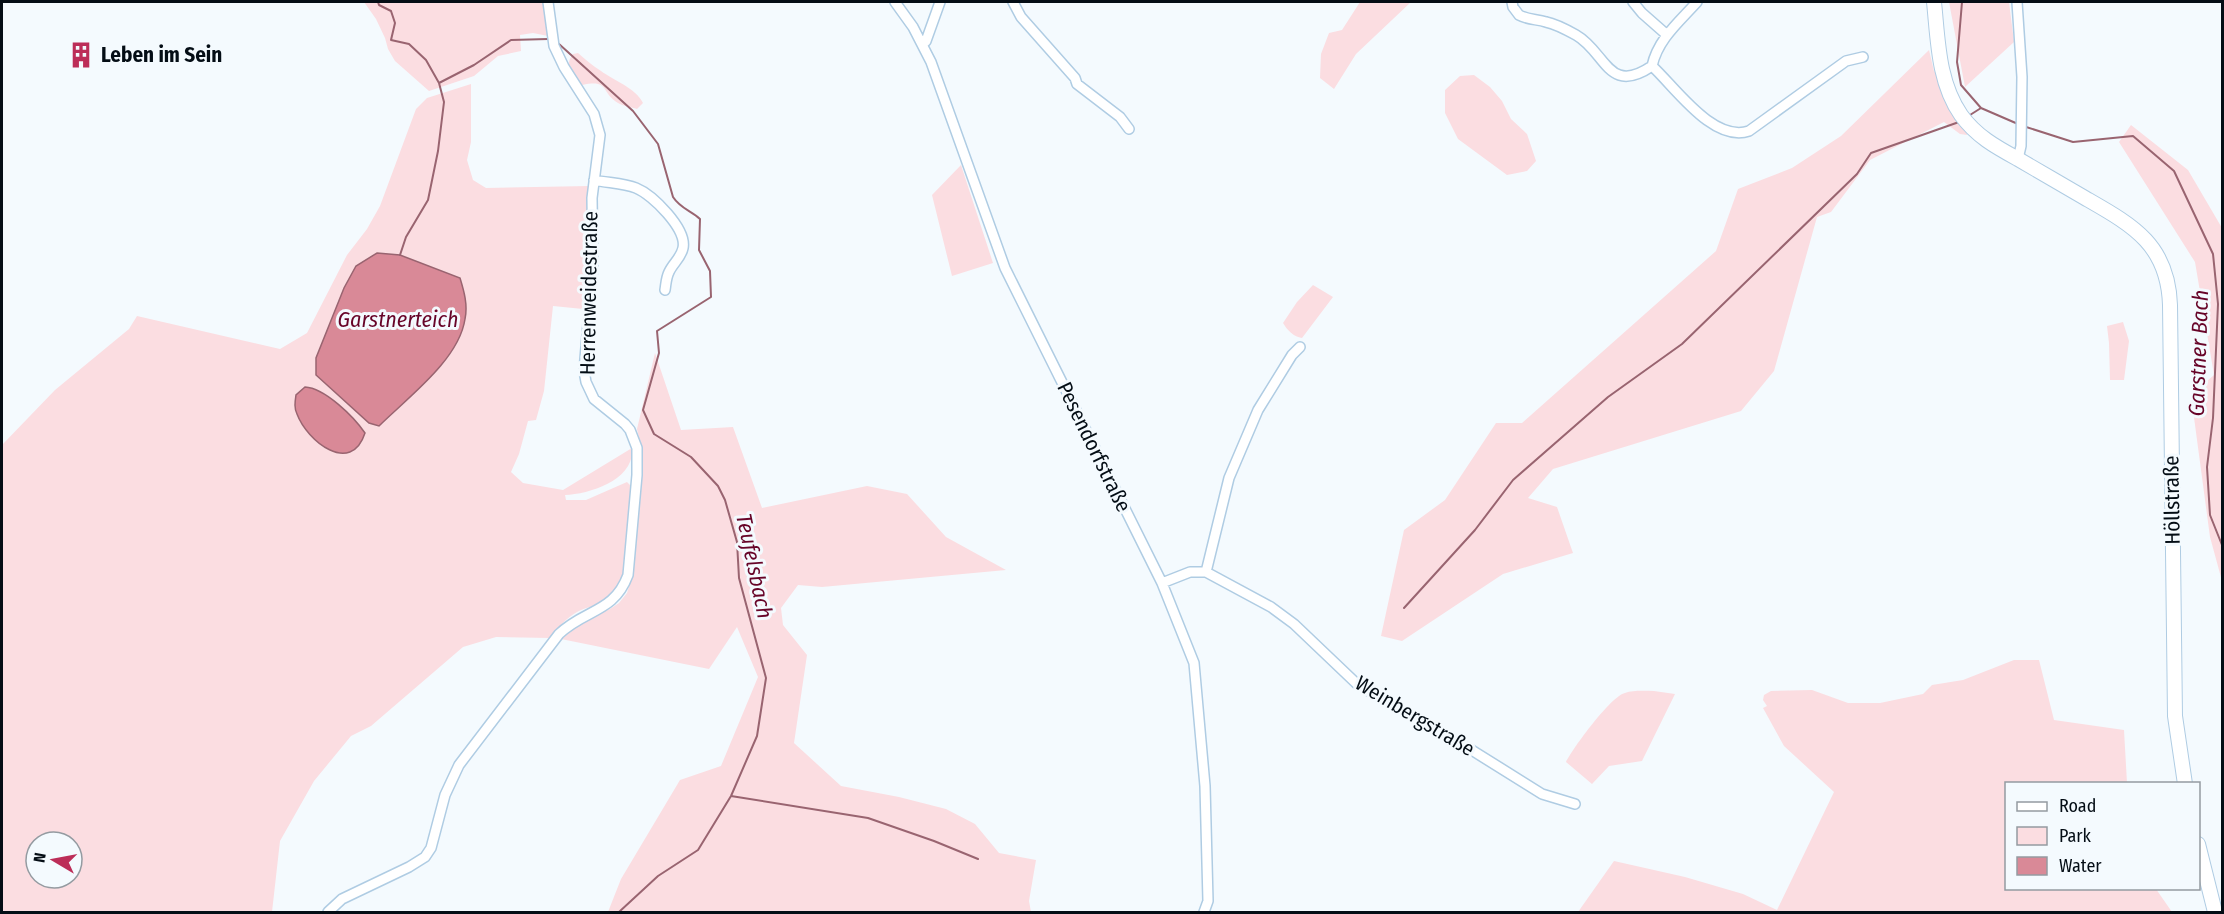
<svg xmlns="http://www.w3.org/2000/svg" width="2224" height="914" viewBox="0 0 2224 914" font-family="'Fira Sans Condensed',sans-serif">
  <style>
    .green { fill: #fbdde1; fill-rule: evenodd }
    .water { fill: #d98997; stroke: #996470; stroke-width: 1.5 }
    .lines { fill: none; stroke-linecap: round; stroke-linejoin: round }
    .stream { stroke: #996470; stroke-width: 2 }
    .street-casing { stroke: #afcce3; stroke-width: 12 }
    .secondary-casing { stroke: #afcce3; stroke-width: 16 }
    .street { stroke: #fff; stroke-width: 9 }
    .secondary { stroke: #fff; stroke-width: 14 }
    .labels { text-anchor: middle; stroke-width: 6; stroke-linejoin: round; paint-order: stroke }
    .poi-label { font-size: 21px; font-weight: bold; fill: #040d15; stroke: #f4fafe; text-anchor: start }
    .street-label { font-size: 21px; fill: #040d15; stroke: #f4fafe }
    .water-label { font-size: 22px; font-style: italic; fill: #670428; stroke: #f4fafe }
  </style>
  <rect width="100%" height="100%" fill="#f4fafe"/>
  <!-- green -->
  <path class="green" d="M364,2H544L548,36L533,33L520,35L521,51L498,56L474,76L429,91L395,61L388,49L385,38L376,19Z
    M1360,2H1411L1356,54L1334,89L1320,78L1321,54L1329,33L1342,30Z
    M1949,2H2009L2014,42L1965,87Z
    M1929,50L1934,71L1939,76L1966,129L1967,135L1960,134L1944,122L1870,160L1831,212L1817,217L1774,371L1741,411L1553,469L1528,498L1557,507L1573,553L1503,574L1402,641L1381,636L1404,530L1445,500L1496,423H1522L1716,251L1738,189L1792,168L1841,136Z
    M578,53C585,59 593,66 601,71C613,80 636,88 643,103L637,109C631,107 623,106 618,103C600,92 610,79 582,85C570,77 564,65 573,54Z
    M1474,75L1490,87L1502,101L1511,119L1527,134L1536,161L1527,171L1507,175L1458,139L1445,113V90L1460,76Z
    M471,84V142L467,160L473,180L486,188L589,186L587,203L588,265L583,309L553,306L544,391L536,420L528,421L519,454L511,472L523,483L563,490L632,448C635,480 590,494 565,495L566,500H586L627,482L631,486C630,518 635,578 606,600C598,606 586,607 577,612C566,618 558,628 550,638L496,637L463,647L371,726L351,736L314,781L280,841L272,912H2V445L55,390L129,329L137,316L280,349L307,333L347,255L367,229L380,206L416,109L427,98ZM400,255L460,278L457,343L434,372L379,426L316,358L344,288L356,266ZM310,387L323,393L336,403L340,454L323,447L304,426ZM36,842H72V878H36Z
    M2131,125L2188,170L2222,228V581L2210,537L2191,395L2214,375L2195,262L2119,142Z
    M961,165L993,263L952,276L932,195Z
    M1313,285L1333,297L1302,338C1294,337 1287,330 1283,323L1297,302Z
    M2123,322L2129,341L2124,380H2110L2109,343L2107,326Z
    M655,353L681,430L733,427L762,508L867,486L907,494L946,537L1006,570L822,587L798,585L781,608L783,625L807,655L794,743L841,786L899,797L946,809L975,824L999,853L1036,860L1029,901L1031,912H608L621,879L680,780L721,766L758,677L737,627L709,669L561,639L585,620L610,609L619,603L627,593L631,580L635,558L643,456L637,429Z
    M2014,660H2039L2054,720L2124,730L2127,783L2006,784V888L2156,889L2172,912H1578L1614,861L1685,877L1743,894L1777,910L1834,792L1784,746L1763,708L1767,706L1763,700L1764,695L1771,691L1812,690L1848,703H1880L1923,694L1932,685L1963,680Z
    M1654,691L1675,694L1642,761L1609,766L1592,784L1566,762C1573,748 1611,696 1625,693C1633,690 1645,691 1654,691Z"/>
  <!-- water -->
  <path class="water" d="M377,253L400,255L460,278C464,291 468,305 465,319C459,360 407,398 379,426L369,423L316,375V358L344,288L356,266Z
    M305,387C325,388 354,417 365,433C351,476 307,441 297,414C294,408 295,402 296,395Z"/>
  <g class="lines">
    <!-- stream -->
    <path class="stream" d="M378,2L379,5L391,11L395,23L391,40L409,44L426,60L439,83L444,102L438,151L428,200L406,237L400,255
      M1962,2L1957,62L1961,85L1981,108L2018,124
      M559,44L633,111L658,144L673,197C680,208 691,211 700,219L699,250L710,271L711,297L657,331L659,353L643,410L654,434L691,457L718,486L725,500L737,542L739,578L766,678L757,736L731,796L698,850L658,876L619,912
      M439,83L474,65L511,40L548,39
      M1970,115L1981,108
      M2023,126L2073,142L2133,136L2174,171L2213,254L2218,304L2213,418L2207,467L2210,515L2222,545
      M1404,608L1475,530L1513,480L1608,397L1682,344L1857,174L1871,153L1959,122
      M731,796L868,818L934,841L978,859"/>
    <!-- street casing -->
    <g class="street-casing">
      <path id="street" d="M895,2L913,27L931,62L1005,268L1162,583L1194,663L1205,786L1208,901L1204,912
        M1013,2L1021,17L1075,78L1077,84L1120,117L1129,129
        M1512,2L1513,7L1519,15C1528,20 1537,19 1546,22C1556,24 1567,30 1576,35C1606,52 1608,96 1652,66
        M1633,2L1642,13L1667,35
        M1697,2C1679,22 1658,39 1652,66C1675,87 1713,143 1749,131L1846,61L1863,57
        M2017,2L2022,77L2021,146L2018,159
        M923,44L926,41L940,2
        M594,180C608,183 624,183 636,188C653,195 687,229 683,248C681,258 673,263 669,272C666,278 666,284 665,290
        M1206,572L1229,478L1258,410L1292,355L1300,347
        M1162,583L1190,572H1206L1271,607L1294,624L1358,685L1462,744L1542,794L1575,804
        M328,912L342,899L409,867L425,857L431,848L445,795L459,765L559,634C585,609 614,613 628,575L637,475V448L630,430L625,424L594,399L586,382L584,371L593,264L592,198L600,135L594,114L564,67L554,46L548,2"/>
    </g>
    <!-- secondary casing -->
    <g class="secondary-casing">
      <path id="secondary" d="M1934,2C1938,40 1938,82 1961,115C1976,136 1996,147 2018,159C2040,172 2063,185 2085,198C2132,225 2168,244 2170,305L2175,716L2185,784
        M2198,844L2215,912"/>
    </g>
    <!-- street -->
    <use href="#street" class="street"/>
    <!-- secondary -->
    <use href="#secondary" class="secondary"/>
  </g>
  <!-- icons -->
  <defs>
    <g id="building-bare" transform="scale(2.07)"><path d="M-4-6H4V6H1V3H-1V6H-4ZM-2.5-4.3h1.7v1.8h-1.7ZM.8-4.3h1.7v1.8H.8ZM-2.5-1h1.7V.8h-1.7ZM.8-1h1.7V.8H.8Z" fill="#bc2d58" stroke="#f4fafe" stroke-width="2.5" paint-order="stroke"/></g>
  </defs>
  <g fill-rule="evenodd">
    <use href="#building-bare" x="81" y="55"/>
  </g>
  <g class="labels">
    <!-- poi labels -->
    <g class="poi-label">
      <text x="101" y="62">Leben im Sein</text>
    </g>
    <!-- street labels -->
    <g class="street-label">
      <text transform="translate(589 293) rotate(-89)" y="7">Herrenweidestraße</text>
      <text transform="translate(1094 447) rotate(64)" y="7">Pesendorfstraße</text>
      <text transform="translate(2172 500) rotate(-91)" y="7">Höllstraße</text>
      <text transform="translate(1415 716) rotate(31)" y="7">Weinbergstraße</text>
    </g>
    <!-- water labels -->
    <g class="water-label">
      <text x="398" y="327">Garstnerteich</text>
      <text transform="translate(2198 353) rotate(-88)" y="8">Garstner Bach</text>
      <text transform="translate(755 566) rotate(78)" y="8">Teufelsbach</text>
    </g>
  </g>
  <!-- border -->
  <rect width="2224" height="914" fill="none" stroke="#040d15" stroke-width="6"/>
  <!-- legend -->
  <rect x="2005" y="782" width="195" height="108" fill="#f4fafe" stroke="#949ba1" stroke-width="1.5"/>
  <rect x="2017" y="802" width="30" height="9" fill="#ffffff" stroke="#949ba1" stroke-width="1.5"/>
  <text x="2059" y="812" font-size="18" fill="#040d15">Road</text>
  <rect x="2017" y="827" width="30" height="18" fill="#fbdde1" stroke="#949ba1" stroke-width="1.5"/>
  <text x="2059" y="842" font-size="18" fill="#040d15">Park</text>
  <rect x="2017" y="857" width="30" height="18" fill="#d98997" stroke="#949ba1" stroke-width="1.5"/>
  <text x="2059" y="872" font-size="18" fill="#040d15">Water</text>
  <!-- north arrow -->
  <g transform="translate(54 860) rotate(280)"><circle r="28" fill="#f4fafe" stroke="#949ba1" stroke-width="1.5"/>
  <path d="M0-4.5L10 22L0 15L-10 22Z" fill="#bc2d58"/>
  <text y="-9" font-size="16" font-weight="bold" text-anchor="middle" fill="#040d15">N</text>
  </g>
</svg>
